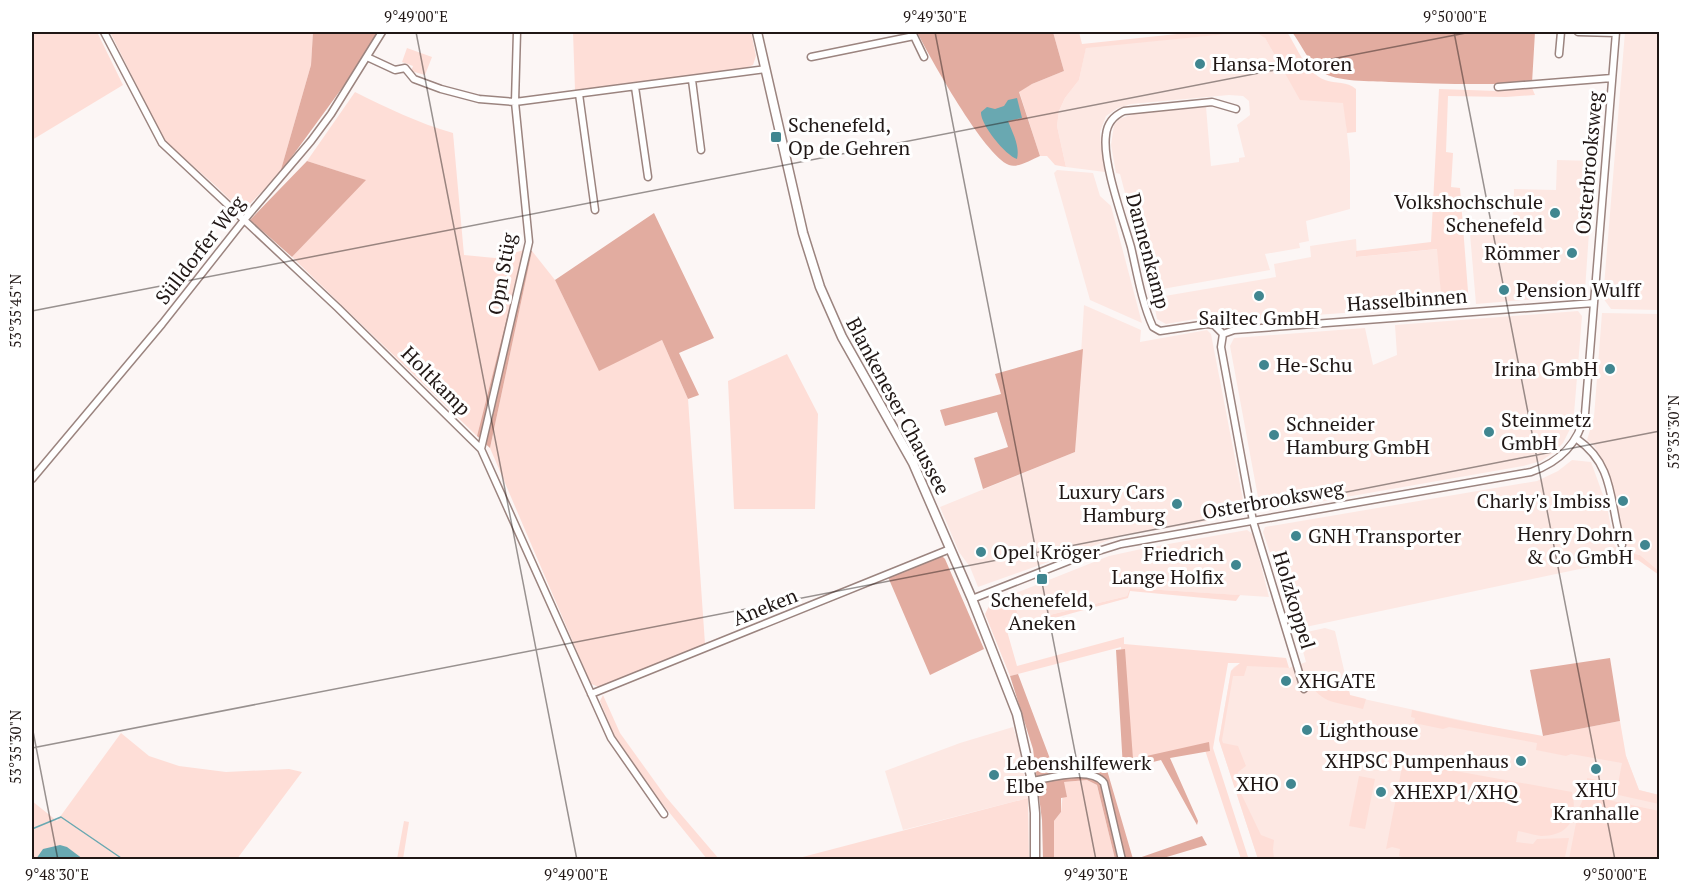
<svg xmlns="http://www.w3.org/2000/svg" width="1691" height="891" viewBox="0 0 1691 891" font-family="'PT Serif',serif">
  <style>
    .built { fill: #fde8e3 }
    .green { fill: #feded7 }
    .forest { fill: #e2aca0 }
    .water { fill: #69a8b1 }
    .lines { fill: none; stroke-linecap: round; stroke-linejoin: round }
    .stream { stroke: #69a8b1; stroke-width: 1.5 }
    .street-casing { stroke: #9b847f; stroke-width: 9 }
    .secondary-casing { stroke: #9b847f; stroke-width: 11 }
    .street { stroke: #fff; stroke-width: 6 }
    .secondary { stroke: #fff; stroke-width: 8 }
    .ticks { fill: none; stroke: #201715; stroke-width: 1.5; stroke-opacity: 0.45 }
    .poi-dot { fill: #408690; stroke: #fff; stroke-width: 2 }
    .labels { text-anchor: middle; stroke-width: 6; stroke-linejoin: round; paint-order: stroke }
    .poi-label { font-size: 20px; fill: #201715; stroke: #fff; text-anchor: start }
    .street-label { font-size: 20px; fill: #201715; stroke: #fff }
    .neatline { fill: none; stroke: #201715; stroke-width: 2 }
    .ticks-label { font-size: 15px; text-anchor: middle; fill: #201715 }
  </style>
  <rect width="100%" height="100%" fill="#fcf6f5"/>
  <!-- built -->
  <path class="built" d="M1248,32H1260L1265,38L1284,71L1344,103L1350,162V209L1306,221L1309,241L1299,243L1300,248L1265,254L1270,270L1151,291L1120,174L1116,173L1111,145L1114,125L1119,119L1133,114L1206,107L1211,166L1239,162V158L1245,157L1237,125L1250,115L1249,101L1243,96L1229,95L1131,104L1118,108L1106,116L1100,132L1101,148L1105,172L1066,167L1057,126L1059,111L1065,98L1079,80L1086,47Z
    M1625,32H1659V310L1611,309L1603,298Z
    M1557,160L1594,161L1585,290L1581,295L1476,304L1469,222L1513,223L1514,189L1556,190Z
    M1057,170L1093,173L1100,196L1111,206L1142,323L1090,300L1054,173Z
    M1356,239L1357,257L1438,249L1442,306L1233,321L1224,314L1166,324L1157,319L1153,298L1276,277L1274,264L1311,257L1310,246Z
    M1084,305L1141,330L1140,342L1207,330L1211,334L1244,505L1236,516L1118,537L978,587L970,567L959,552L940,507L1075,452Z
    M1578,311L1582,316L1574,414L1570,429L1563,443L1553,453L1541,461L1523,466L1266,511L1260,508L1230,346L1234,338L1365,328L1373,365L1397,355L1395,325Z
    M1602,313L1659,314V571L1640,555L1632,553L1627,546L1620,524L1614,493L1601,457L1594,446L1587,440L1594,417Z
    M1572,460L1591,462L1607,506L1614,544L1619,552L1627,559L1296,629L1263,532L1265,527L1537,481L1558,471Z
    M1247,530L1253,534L1269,597L1130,588L1127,596L1021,622L1011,595L1109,556L1146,548Z
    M1325,628L1335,631L1350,696L1626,756L1639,790L1659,795V859H1258L1219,740L1231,671L1234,667L1241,663L1289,668L1306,662L1298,634Z
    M1013,727L1019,745L1028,798L903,830L885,771L960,743Z"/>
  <!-- green -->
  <path class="green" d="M32,32H97L123,85L32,140Z
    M110,32H313L311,65L280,173L242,212L218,188L164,140Z
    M573,32H751L756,56L753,65L740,70L575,90Z
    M1053,32H1079L1082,44L1196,32H1248L1086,48L1079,80L1065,98L1059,111L1057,126L1066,167L1055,165L1047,156H1040L1019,91L1032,84L1064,71Z
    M1256,32H1287C1297,47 1306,73 1325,80C1336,84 1347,81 1356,89V132L1347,133L1343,103L1300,100L1265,38Z
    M407,48L432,57L425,75L411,71L413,66L402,62Z
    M1532,88L1535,95L1506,97L1448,96L1446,152L1453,153L1451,187L1460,188L1469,304L1442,306L1437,249L1356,257V251L1431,242L1439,89L1498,91Z
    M355,92C387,108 418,123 453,133L464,255L495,258L524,250L477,436L292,257L365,180L307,161Z
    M532,251L555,280L599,370L662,340L688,399L705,644L599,687L591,684L490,448Z
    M787,354L818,414L815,509H734L728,381Z
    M1632,553L1640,555L1659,571V575L1638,560L1627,559Z
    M1130,588L1240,595L1236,601L1130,591L1128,598L1007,631L1017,666L1124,637V644L1286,658L1289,668L1247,666L1244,676H1233L1222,740L1223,743L1238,746L1246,766L1238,772L1236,783L1261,835L1274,840L1273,849L1274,859H1258L1219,740L1231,671L1240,663H1228L1213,748L1249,860L1241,859L1205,750L1129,766L1121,647L1010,676L985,614L990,604L1011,595L1021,622L1127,596Z
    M1311,672L1315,686L1322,689L1347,681L1350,695L1366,699L1363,709C1334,701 1318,705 1306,674Z
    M603,695L620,733L666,797L719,859H707L660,801L614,735L600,701Z
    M1412,710L1461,721L1543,736L1620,721L1626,756L1639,790L1659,795V804L1587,788V778L1618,784L1622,763L1571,754L1566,756L1536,750L1537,743L1449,727L1443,729L1414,723L1415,718L1411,717Z
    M121,733L149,756L179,766L226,772L289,769L302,772L237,859H32V801L57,821Z
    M1419,758L1444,762L1450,770L1572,792C1578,818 1570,836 1541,836C1534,835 1525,832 1518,831L1516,842L1533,844L1537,839L1569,838L1565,857L1562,860H1411L1399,856L1400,849L1392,847L1386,849L1403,762L1418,764Z
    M1359,776L1375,779L1365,829L1349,826Z
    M1087,780L1097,785L1115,859L1054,860V821L1061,812L1064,782Z
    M1585,795L1659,811V859H1569L1577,818L1606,824L1608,815L1579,808Z
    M1028,798L1029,859H795Z
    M404,821L409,822L403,859H397Z"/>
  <!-- forest -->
  <path class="forest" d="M313,32H378L345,84L280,173L311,65Z
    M917,32H1053L1064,71L1032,84L1019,92L1040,156C1031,160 1018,168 1009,165C984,155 930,58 917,32Z
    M1292,32H1535L1532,83C1484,85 1437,84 1389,82C1372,81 1336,82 1322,72C1309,63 1301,44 1292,32Z
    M307,161L366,180L292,257L250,220Z
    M654,213L714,338L679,353L699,395L688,399L662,340L599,371L555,280Z
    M524,250L532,251L490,448L477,436Z
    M1083,349L1075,452L983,489L974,458L1008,447L997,412L945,426L940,410L1001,394L995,374Z
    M941,555L945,559L984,649L930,675L888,577Z
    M1125,649L1133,759L1209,742L1210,751L1170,758L1198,821L1197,825L1161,760L1133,767L1107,770L1133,859H1115L1097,785L1087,780L1064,782L1067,797L1061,798V812L1054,821V859H1043L1042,820L1033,749L1010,676L1018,674L1055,772L1105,764L1108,769L1123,768L1116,650Z
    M1610,658L1620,721L1543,736L1530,670Z
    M1202,836L1207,845L1160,859H1136Z"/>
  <!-- water -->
  <path class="water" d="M1017,98L1022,118L1008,121C1013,134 1020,146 1017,159C1005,155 980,124 981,112L987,107L995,109L1004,106L1008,100Z
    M60,845L67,847L83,859H36L43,849Z"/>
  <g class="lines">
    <!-- stream -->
    <path class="stream" d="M32,829L61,817L124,860"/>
    <!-- street casing -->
    <g class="street-casing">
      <path id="street" d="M104,32L162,143L338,308L481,449L611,738L664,814
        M912,32L924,57
        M1578,32L1616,33
        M1559,54L1561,32
        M367,57L395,70L405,68L414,79L441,89L479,99L515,102L766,69
        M811,57L914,36
        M692,80L701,150
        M635,87L648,177
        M1498,87L1612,78
        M579,94L595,210
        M1236,109L1212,102L1124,111C1113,116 1107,124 1106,135C1102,162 1123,219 1131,247C1137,273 1142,303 1153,327L1160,331L1207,324L1214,325L1223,334L1221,347L1253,521L1304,689
        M1223,334L1234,330L1594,303
        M1577,439C1616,466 1609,505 1622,545
        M481,449L529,242L515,102L517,32
        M32,479L162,324L244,220L311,141L331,114L382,32
        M972,599L1076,558L1121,544L1531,472C1560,462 1578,444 1585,414L1616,32
        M591,694L950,549
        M1032,781C1051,778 1091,766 1104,783L1122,860"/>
    </g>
    <!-- secondary casing -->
    <g class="secondary-casing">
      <path id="secondary" d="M757,32L803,233L820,287L842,337L913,463L972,599L1017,714L1032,781L1035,813V860"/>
    </g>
    <!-- street -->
    <use href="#street" class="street"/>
    <!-- secondary -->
    <use href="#secondary" class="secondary"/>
  </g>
  <!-- ticks -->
  <path class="ticks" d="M416,32L577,860M935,32L1096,860M1454,32L1615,860M32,311L1471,32M32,726L58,860M32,748L1660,431"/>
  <!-- markers -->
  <g class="poi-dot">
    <circle cx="1200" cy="64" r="6"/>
    <rect x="770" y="131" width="12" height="12" rx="3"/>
    <circle cx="1555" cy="213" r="6"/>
    <circle cx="1572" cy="253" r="6"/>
    <circle cx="1504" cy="290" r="6"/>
    <circle cx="1259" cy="296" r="6"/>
    <circle cx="1264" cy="365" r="6"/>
    <circle cx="1610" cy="369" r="6"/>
    <circle cx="1489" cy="432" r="6"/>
    <circle cx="1274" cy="435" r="6"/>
    <circle cx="1623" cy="501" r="6"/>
    <circle cx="1177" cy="504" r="6"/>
    <circle cx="1296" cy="536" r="6"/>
    <circle cx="1645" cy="545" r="6"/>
    <circle cx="981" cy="552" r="6"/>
    <circle cx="1236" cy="565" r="6"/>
    <rect x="1036" y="573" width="12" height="12" rx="3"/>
    <circle cx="1286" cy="681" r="6"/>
    <circle cx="1307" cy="730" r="6"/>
    <circle cx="1521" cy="761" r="6"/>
    <circle cx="1596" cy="769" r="6"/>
    <circle cx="994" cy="775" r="6"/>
    <circle cx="1291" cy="784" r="6"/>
    <circle cx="1381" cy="792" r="6"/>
  </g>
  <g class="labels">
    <!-- poi labels -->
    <g class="poi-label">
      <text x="1212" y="71">Hansa-Motoren</text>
      <text x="788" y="132">Schenefeld,<tspan x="788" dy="23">Op de Gehren</tspan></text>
      <text x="1543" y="209" text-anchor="end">Volkshochschule<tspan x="1543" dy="23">Schenefeld</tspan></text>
      <text x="1560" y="260" text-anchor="end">Römmer</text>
      <text x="1516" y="297">Pension Wulff</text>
      <text x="1259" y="325" text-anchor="middle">Sailtec GmbH</text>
      <text x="1276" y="372">He-Schu</text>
      <text x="1598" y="376" text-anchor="end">Irina GmbH</text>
      <text x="1501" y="427">Steinmetz<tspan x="1501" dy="23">GmbH</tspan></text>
      <text x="1286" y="431">Schneider<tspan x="1286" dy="23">Hamburg GmbH</tspan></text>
      <text x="1165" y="499" text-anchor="end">Luxury Cars<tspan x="1165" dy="23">Hamburg</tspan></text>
      <text x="1611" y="508" text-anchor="end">Charly's Imbiss</text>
      <text x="1633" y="541" text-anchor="end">Henry Dohrn<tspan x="1633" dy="23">&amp; Co GmbH</tspan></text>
      <text x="1308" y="543">GNH Transporter</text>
      <text x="993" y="559">Opel Kröger</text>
      <text x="1224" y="561" text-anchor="end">Friedrich<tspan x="1224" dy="23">Lange Holfix</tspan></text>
      <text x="1042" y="607" text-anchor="middle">Schenefeld,<tspan x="1042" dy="23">Aneken</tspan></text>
      <text x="1298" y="688">XHGATE</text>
      <text x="1319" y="737">Lighthouse</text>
      <text x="1509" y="768" text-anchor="end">XHPSC Pumpenhaus</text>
      <text x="1006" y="770">Lebenshilfewerk<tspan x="1006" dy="23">Elbe</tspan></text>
      <text x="1279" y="791" text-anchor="end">XHO</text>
      <text x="1596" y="797" text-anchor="middle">XHU<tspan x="1596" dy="23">Kranhalle</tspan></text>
      <text x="1393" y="799">XHEXP1/XHQ</text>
    </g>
    <!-- street labels -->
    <g class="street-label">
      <text transform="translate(1589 163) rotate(-85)" y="7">Osterbrooksweg</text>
      <text transform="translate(200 250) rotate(-52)" y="7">Sülldorfer Weg</text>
      <text transform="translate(1148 251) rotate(75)" y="7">Dannenkamp</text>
      <text transform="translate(502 274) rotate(-80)" y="7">Opn Stüg</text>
      <text transform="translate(1407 300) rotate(-4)" y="7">Hasselbinnen</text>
      <text transform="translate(436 381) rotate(45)" y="7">Holtkamp</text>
      <text transform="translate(898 406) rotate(62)" y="7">Blankeneser Chaussee</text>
      <text transform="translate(1273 500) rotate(-10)" y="7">Osterbrooksweg</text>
      <text transform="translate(1294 600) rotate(73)" y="7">Holzkoppel</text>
      <text transform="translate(765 607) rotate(-22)" y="7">Aneken</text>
    </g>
  </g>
  <!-- border -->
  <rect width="1691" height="891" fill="none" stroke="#ffffff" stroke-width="66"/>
  <rect x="33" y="33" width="1625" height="825" class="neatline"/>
  <g class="ticks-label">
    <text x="416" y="22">9°49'00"E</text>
    <text x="935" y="22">9°49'30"E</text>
    <text x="1455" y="22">9°50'00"E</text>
    <text transform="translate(16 311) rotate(-90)" y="5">53°35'45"N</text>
    <text transform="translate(1674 432) rotate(-90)" y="5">53°35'30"N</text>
    <text transform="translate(16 747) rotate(-90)" y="5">53°35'30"N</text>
    <text x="57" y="880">9°48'30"E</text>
    <text x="576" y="880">9°49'00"E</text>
    <text x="1096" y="880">9°49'30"E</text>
    <text x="1615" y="880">9°50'00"E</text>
  </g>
</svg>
